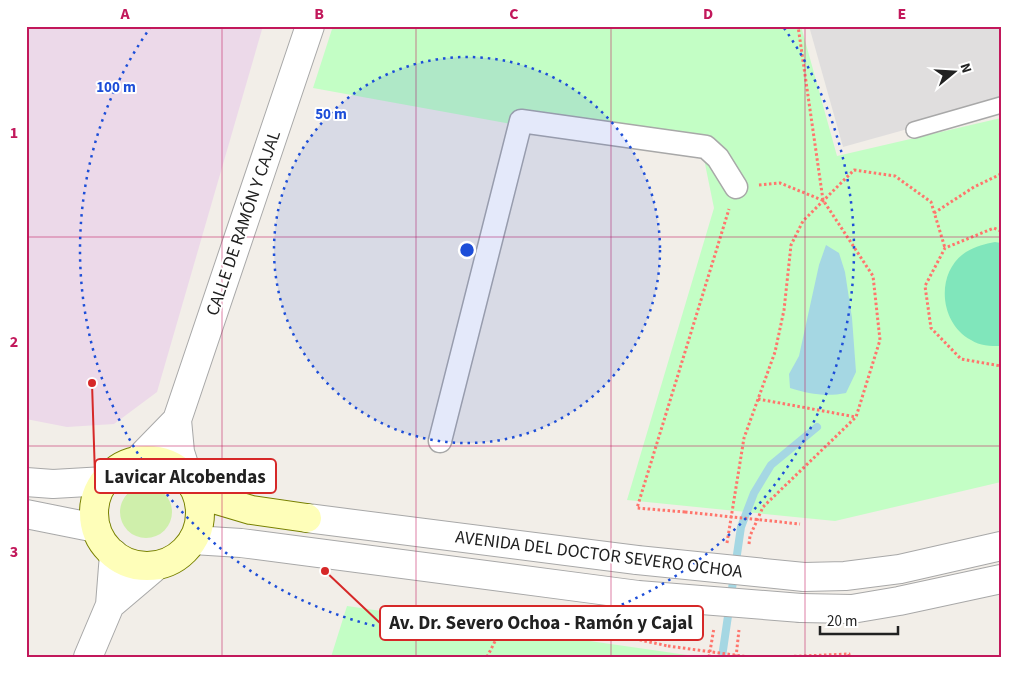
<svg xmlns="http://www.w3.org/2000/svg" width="1027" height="683" viewBox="0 0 1027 683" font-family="'Source Sans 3',sans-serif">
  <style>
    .residential { fill: #e0dede }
    .industrial { fill: #ecd9e9 }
    .grass { fill: #cfefab }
    .park { fill: #c3fec5 }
    .pitch { fill: #80e6bb }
    .water { fill: #a5d7e3 }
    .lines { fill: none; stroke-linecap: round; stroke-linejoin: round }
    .stream { stroke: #a5d7e3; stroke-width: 8 }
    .service-casing { stroke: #a8a8a8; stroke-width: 18 }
    .pedestrian-casing { stroke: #a8a8a8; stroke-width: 25 }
    .minor-casing { stroke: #a8a8a8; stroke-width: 30 }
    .secondary-casing { stroke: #788100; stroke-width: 30 }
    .path { stroke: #ff756c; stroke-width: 3; stroke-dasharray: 2.5 2.5; stroke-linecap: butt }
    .service { stroke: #fff; stroke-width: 15 }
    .pedestrian { stroke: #fff; stroke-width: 22 }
    .minor { stroke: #fff; stroke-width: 28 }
    .secondary { stroke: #fefeb9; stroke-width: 28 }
    .minor-bridge-casing { stroke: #a8a8a8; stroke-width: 30; stroke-linecap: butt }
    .path-bridge { stroke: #ff756c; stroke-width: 3; stroke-dasharray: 2.5 2.5; stroke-linecap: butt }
    .minor-bridge { stroke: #fff; stroke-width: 28 }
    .grid { fill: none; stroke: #c2185b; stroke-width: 1; stroke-opacity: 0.55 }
    .ring { fill: none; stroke: #1d4ed8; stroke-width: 2.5; stroke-dasharray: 2.5 5 }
    .labels { text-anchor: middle; stroke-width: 4; stroke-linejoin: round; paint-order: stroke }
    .street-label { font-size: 18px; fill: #212121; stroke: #fff }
    .centre { fill: #1d4ed8; stroke: #fff; stroke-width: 2.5 }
    .ring-label { font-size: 15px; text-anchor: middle; font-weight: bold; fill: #1d4ed8; stroke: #fff; stroke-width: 4; stroke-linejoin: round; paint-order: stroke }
    .leader { fill: none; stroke: #d62828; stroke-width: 2 }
    .callout-dot { fill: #d62828; stroke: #fff; stroke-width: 2 }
    .callout { fill: #fff; stroke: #d62828; stroke-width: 2 }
    .callout-label { font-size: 19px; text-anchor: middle; font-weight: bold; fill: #212121 }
    .neatline { fill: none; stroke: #c2185b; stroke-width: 2 }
    .grid-label { font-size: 16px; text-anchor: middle; font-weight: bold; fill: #c2185b }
  </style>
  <rect width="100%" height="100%" fill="#f2eee8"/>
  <!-- residential -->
  <path class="residential" d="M809,26H1001V103L843,147Z"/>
  <!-- industrial -->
  <path class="industrial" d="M26,26H263L157,392L114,424L67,427L26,419Z"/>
  <!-- grass -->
  <path class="grass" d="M120 512a26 26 0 1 1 52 0a26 26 0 1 1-52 0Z"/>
  <!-- park -->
  <path class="park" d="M333,26H801L837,156L1001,118V482L835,521L627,500L714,208L704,159L313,88Z
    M347,606L701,657H331Z"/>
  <!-- pitch -->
  <path class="pitch" d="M995,242L1001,243V346C990,346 980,346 971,340C939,323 935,272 966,252C976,246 985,244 995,242Z"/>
  <!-- water -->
  <path class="water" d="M826,245L839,253L845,272L852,318L856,372L846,393C826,397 809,394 790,388L789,374L799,356L819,265Z"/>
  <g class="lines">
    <!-- stream -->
    <path class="stream" d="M722,657L741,527L754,493L771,465L817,427"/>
    <!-- service casing -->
    <g class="service-casing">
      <path id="service" d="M914,130L1001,105"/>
    </g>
    <!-- pedestrian casing -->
    <g class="pedestrian-casing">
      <path id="pedestrian" d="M440,441L521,121L706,147L718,158L736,187"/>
    </g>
    <!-- minor casing -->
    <g class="minor-casing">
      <path id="minor" d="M137,461L177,420
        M26,482L53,484L105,481
        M190,483L180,452L177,420L310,26
        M26,514L96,528
        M307,518L637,560
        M193,540L241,543L638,595
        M804,577L845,576L900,569L1001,546
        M110,605L156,566
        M801,608L852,609L899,601L1001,579
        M88,657L110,605L114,554"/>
    </g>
    <!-- secondary casing -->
    <g class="secondary-casing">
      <path id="secondary" d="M94 513a53 53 0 1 1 106 0a53 53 0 1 1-106 0Z
        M197,494L251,510L307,518"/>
    </g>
    <!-- path -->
    <path class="path" d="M759,185L780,183L822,200
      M934,213L974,187L1001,174
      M1001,231L994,228L945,248L925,286L931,328L961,359L1001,366
      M758,399L856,417
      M685,512L637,508L729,209
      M727,543L744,438L775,352L784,310L791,245L803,221L854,170L895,176L931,202L945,248
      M749,544L750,536L763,507L856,417L880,340L873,276L823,200L798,26
      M487,657L508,616L543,619L668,646
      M709,657L714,628
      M736,657L739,630
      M779,657L849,654V657"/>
    <!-- service -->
    <use href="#service" class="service"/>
    <!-- pedestrian -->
    <use href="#pedestrian" class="pedestrian"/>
    <!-- minor -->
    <use href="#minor" class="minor"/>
    <!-- secondary -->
    <use href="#secondary" class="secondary"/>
    <!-- minor-bridge casing -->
    <g class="minor-bridge-casing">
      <path id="minor-bridge" d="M637,560L804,577
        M638,595L801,608"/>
    </g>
    <!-- path-bridge -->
    <path class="path-bridge" d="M685,512L800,524
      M668,646L749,657"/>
    <!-- minor-bridge -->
    <use href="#minor-bridge" class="minor-bridge"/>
  </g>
  <!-- grid -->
  <path class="grid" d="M222,26V657M416,26V657M611,26V657M805,26V657M26,237H1001M26,446H1001"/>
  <!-- distance rings -->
  <circle cx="467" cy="250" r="193" fill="#1d4ed8" fill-opacity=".12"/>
  <g class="ring">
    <circle cx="467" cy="250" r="193"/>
    <path d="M784 28A387 387 0 1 1 150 28"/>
  </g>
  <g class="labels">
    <!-- street labels -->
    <g class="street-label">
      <text transform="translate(243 223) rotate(-71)" y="6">CALLE DE RAMÓN Y CAJAL</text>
      <text transform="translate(599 554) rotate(7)" y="6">AVENIDA DEL DOCTOR SEVERO OCHOA</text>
    </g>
  </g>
  <circle cx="467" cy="250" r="8" class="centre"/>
  <g class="ring-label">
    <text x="116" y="92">100 m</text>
    <text x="331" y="119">50 m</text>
  </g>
  <!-- callouts -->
  <path class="leader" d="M92 383L95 476M325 571L380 623"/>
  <g class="callout-dot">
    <circle cx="92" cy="383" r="5"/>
    <circle cx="325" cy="571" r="5"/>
  </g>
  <g class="callout">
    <rect x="95" y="459" width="181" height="34" rx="5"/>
    <rect x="380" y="606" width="323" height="34" rx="5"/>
  </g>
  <g class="callout-label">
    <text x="185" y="483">Lavicar Alcobendas</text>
    <text x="541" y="629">Av. Dr. Severo Ochoa - Ramón y Cajal</text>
  </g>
  <!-- border -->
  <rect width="1027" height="683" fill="none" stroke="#ffffff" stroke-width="55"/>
  <!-- north arrow -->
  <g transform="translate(954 72) rotate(72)" stroke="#ffffff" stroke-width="4" paint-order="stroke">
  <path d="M0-4L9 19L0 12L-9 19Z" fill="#212121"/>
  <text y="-8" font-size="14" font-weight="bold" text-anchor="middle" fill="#212121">N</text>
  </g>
  <!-- scale -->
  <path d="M820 626v8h78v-8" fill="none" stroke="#212121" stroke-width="2.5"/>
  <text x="827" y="626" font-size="15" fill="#212121" stroke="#ffffff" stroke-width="4" paint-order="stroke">20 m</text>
  <rect x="28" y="28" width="972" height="628" class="neatline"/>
  <g class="grid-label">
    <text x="125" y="19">A</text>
    <text x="319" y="19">B</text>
    <text x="514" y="19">C</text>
    <text x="708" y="19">D</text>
    <text x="902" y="19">E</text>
    <text x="14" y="138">1</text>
    <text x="14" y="347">2</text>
    <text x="14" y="557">3</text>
  </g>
</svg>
